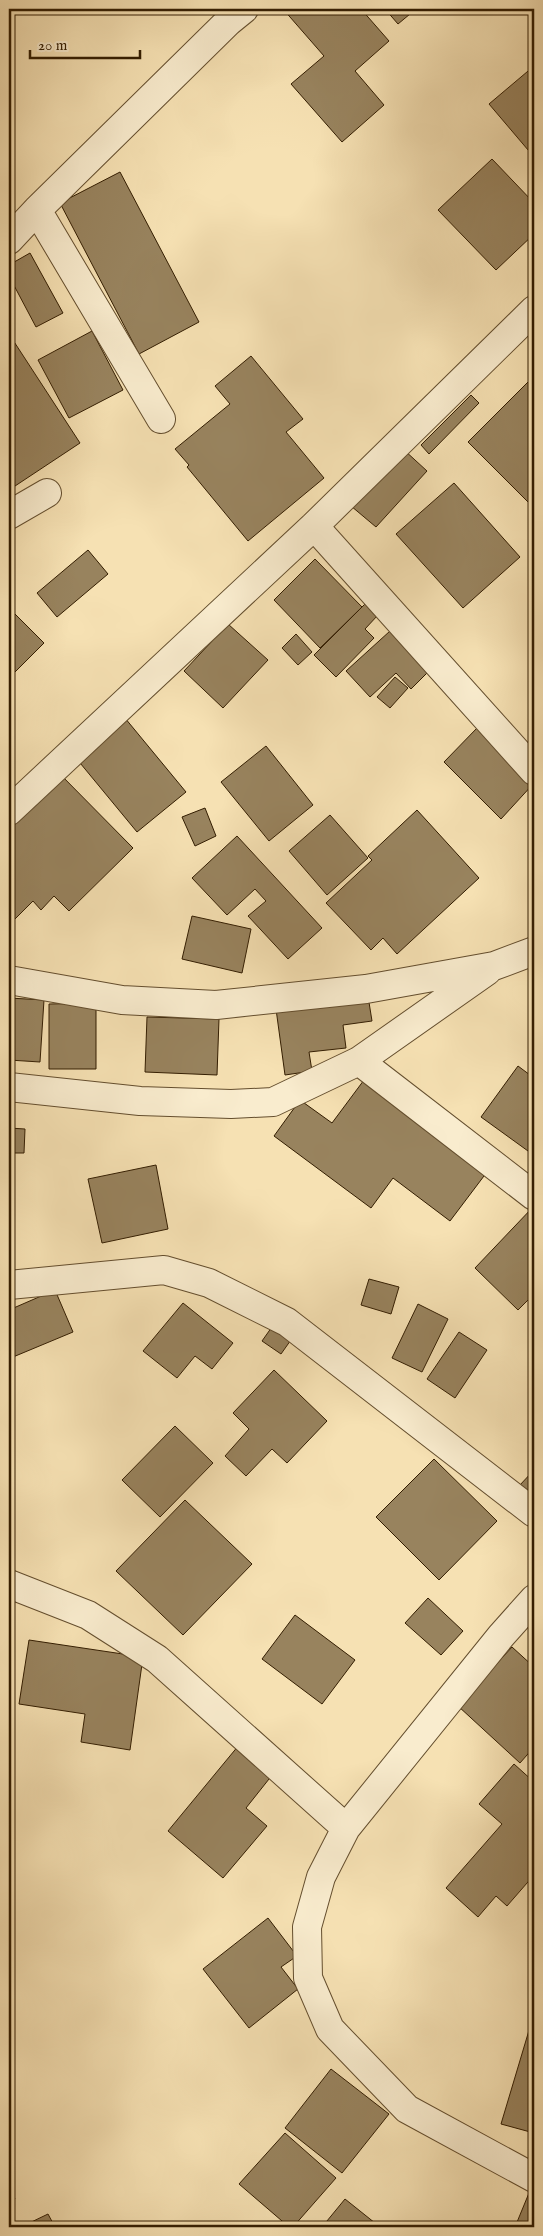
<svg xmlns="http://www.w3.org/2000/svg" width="543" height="2236" viewBox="0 0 543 2236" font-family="'IM FELL English',serif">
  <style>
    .building { fill: #98835e; stroke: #331d01 }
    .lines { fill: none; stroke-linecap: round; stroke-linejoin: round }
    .street-casing { stroke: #644e2e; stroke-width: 30 }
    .street { stroke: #f9ecce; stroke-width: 28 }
  </style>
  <rect width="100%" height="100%" fill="#f6e1b3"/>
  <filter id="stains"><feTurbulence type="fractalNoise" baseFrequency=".004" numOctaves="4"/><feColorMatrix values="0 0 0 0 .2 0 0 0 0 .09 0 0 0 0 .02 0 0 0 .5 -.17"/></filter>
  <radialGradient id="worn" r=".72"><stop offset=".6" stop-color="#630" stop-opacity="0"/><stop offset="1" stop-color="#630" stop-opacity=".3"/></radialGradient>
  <!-- building -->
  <path class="building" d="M283,9H361L389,41L355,71L384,105L342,142L291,84L324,56Z
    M385,9H416L398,24Z
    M534,66V157L489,104Z
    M492,159L534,203V234L496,270L438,210Z
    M120,172L199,322L139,354L60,203Z
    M30,253L63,313L36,327L9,276V265Z
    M92,331L123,390L69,418L38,360Z
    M9,334L80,443L9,490Z
    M251,356L303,419L286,432L324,478L248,541L187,467L189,465L175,449L230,404L215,386Z
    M534,376V508L468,442Z
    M471,395L479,403L429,454L421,445Z
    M403,449L427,471L376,527L351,506Z
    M454,483L520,557L463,608L396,534Z
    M88,550L108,574L57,617L37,593Z
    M315,559L362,607L320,648L274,600Z
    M366,603L378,615L365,629L374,638L336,677L314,655Z
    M9,608L44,643L9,678Z
    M228,624L268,660L223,708L184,671Z
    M390,631L428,672L411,689L396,673L370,697L346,671Z
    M296,634L312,652L298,665L282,648Z
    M395,677L408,688L390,708L377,697Z
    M120,712L186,792L137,832L71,752Z
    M478,727L534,783L501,819L444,762Z
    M266,746L313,805L269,841L221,782Z
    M57,771L133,848L69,911L54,896L41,910L33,901L9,925V819Z
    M205,808L216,836L195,846L182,817Z
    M417,810L479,878L397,954L383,938L371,950L326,903L372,860L368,856Z
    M330,815L368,858L327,895L289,851Z
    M237,836L322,928L288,959L248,916L266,901L255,889L227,915L192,878Z
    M192,916L251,929L242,973L182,959Z
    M368,996L372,1021L343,1025L346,1048L309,1052L312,1071L285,1075L276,1009Z
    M9,998L44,1000L40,1062L9,1060Z
    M96,1003V1069H49V1004Z
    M147,1017L219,1019L217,1075L145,1072Z
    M518,1066L534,1078V1142L528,1151L481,1117Z
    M364,1080L487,1172L450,1221L393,1178L371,1208L274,1136L300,1100L332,1123Z
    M9,1128L25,1129L24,1153H9Z
    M156,1165L168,1229L102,1243L88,1179Z
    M534,1206V1294L518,1310L475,1268Z
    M9,1224L13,1245L9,1246Z
    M369,1279L399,1287L391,1314L361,1305Z
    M55,1290L73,1332L13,1357L9,1347V1310Z
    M183,1303L233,1343L212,1369L195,1356L177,1378L143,1351Z
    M418,1304L448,1319L422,1372L392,1358Z
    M274,1324L293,1337L281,1354L262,1341Z
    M459,1332L487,1350L455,1398L427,1379Z
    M274,1370L327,1421L287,1463L272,1449L246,1476L225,1456L249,1429L233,1413Z
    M175,1426L213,1463L160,1517L122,1480Z
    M434,1459L497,1521L439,1580L376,1517Z
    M534,1470V1500L519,1486Z
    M185,1500L252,1564L183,1635L116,1571Z
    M428,1598L463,1631L441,1655L405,1623Z
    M295,1615L355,1660L322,1704L262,1659Z
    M29,1640L143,1657L130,1750L81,1742L85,1714L19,1704Z
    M512,1647L534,1667V1747L520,1763L458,1706Z
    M239,1745L273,1774L246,1808L267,1826L223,1878L168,1831Z
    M514,1764L534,1782V1875L507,1906L496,1896L478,1917L446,1888L502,1824L479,1804Z
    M268,1918L297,1956L281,1967L298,1989L249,2028L203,1969Z
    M530,2027L534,2028V2133L501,2124Z
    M331,2069L389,2114L342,2173L285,2128Z
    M285,2133L336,2178L293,2227H289L239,2184Z
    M9,2188L15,2199L9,2202Z
    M529,2193L534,2195V2227H515Z
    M345,2199L380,2227H322Z
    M48,2214L55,2227H21Z"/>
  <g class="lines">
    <!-- street casing -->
    <g class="street-casing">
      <path id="street" d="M37,210L228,22L244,9
        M9,240L37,210L161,419
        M9,515L47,493
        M314,526L534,771
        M9,811L314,526L534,310
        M9,980L122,1000L216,1005L366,989L494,966L534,951
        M359,1061L534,1196
        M9,1087L140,1101L231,1104L273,1102L359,1061L487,971
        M9,1285L164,1270L209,1283L287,1322L534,1513
        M9,1584L88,1615L157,1659L346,1828
        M534,1599L501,1636L346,1828L321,1877L307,1927L308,1978L330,2029L407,2109L534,2178"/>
    </g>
    <!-- street -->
    <use href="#street" class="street"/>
  </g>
  <!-- margin -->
  <rect width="543" height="2236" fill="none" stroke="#f6e1b3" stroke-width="30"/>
  <rect x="10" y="10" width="523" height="2216" fill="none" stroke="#331d01" stroke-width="2.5"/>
  <rect x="15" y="15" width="513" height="2206" fill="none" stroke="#331d01"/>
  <!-- scale -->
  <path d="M30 50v8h110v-8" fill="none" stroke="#331d01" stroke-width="2.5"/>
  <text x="38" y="50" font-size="15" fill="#331d01" stroke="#f9ecce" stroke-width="4" paint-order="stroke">20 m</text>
  <rect width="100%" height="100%" filter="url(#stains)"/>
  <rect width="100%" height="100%" fill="url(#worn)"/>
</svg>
